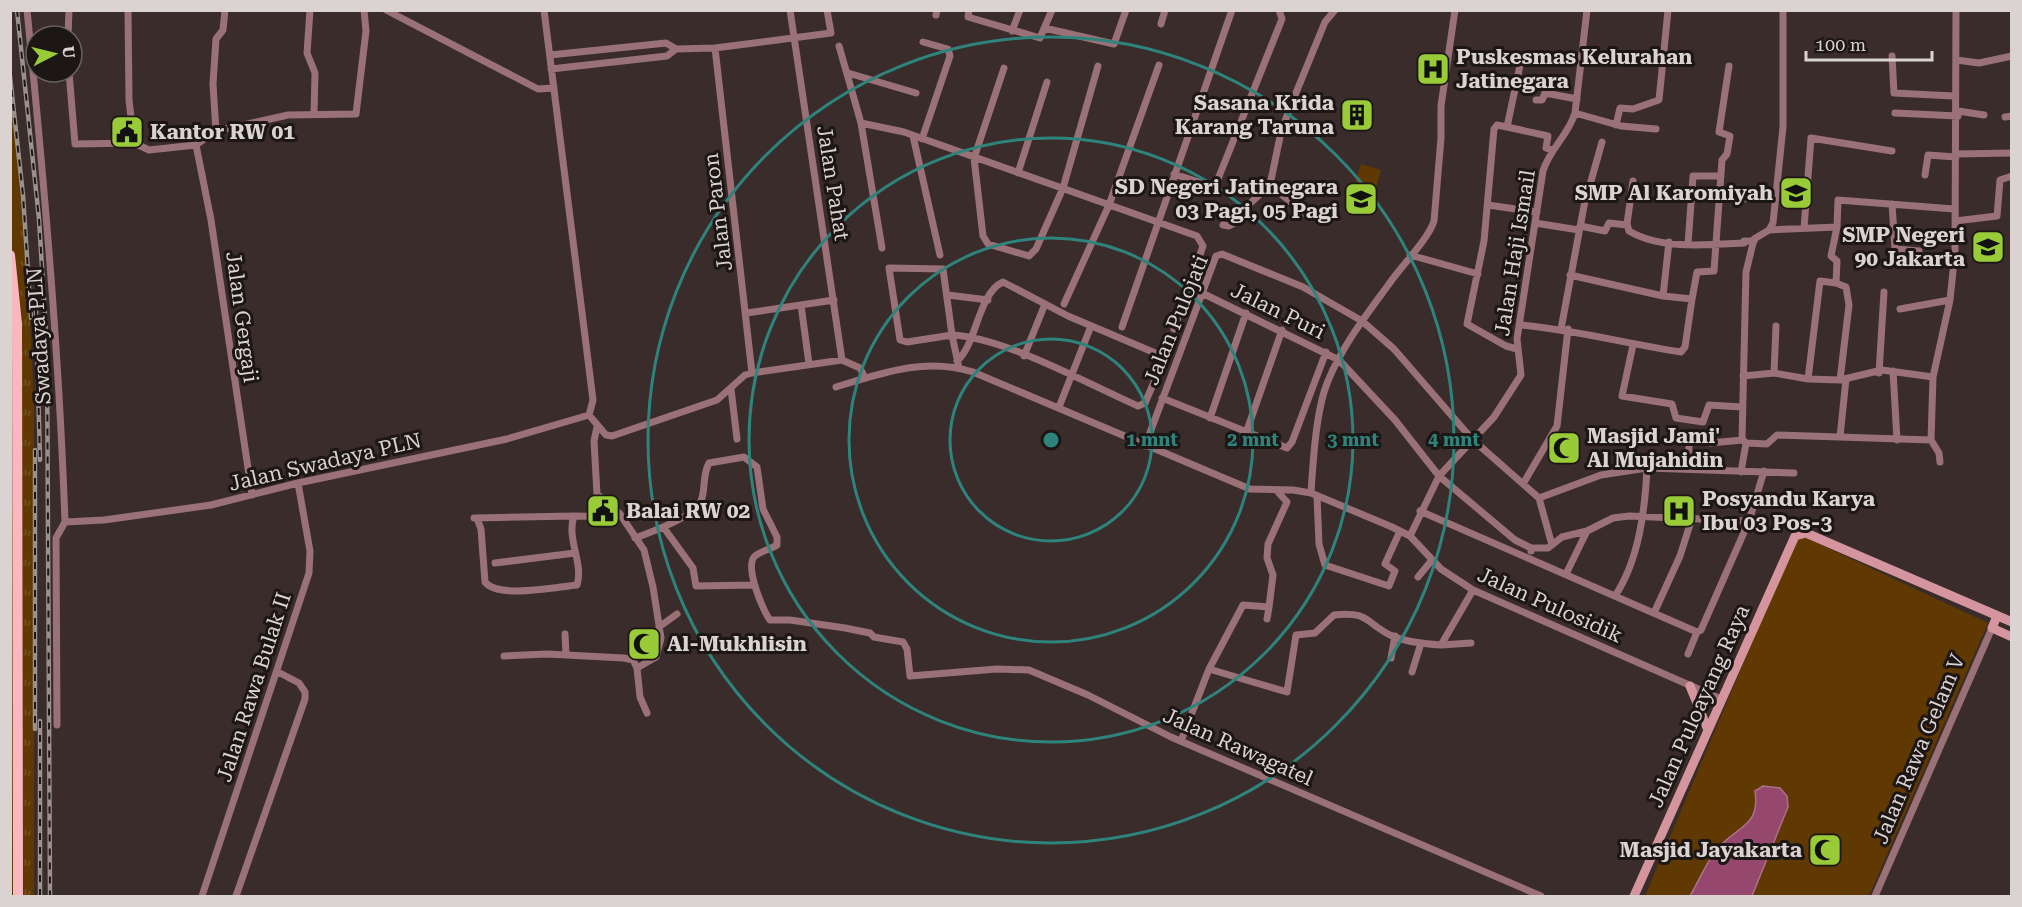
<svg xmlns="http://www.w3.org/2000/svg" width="2022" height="907" viewBox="0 0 2022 907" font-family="'Roboto Serif',serif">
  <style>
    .grass { fill: url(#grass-tufts) }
    .park { fill: #5f3901 }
    .water { fill: #95476e; stroke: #aa718c; stroke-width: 1.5 }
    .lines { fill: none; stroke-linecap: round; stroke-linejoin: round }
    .street { stroke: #997176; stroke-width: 7 }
    .secondary { stroke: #d5959e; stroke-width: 9 }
    .primary { stroke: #f9b7bf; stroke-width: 10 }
    .rail-casing { stroke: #9a908e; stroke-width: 4.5 }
    .rail { stroke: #1c1615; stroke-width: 2; stroke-dasharray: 7; stroke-linecap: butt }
    .ring { fill: none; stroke: #2e847d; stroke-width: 3 }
    .labels { text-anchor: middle; stroke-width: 6; stroke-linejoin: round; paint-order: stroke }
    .poi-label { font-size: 21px; font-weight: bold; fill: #dbd3d1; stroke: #1c1615; text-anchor: start }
    .street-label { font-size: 21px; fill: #dbd3d1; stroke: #1c1615 }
    .centre { fill: #2e847d; stroke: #1c1615; stroke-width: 3 }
    .ring-label { font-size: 18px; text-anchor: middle; font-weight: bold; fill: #2e847d; stroke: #1c1615; stroke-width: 6; stroke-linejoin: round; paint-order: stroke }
  </style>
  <defs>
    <pattern id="grass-tufts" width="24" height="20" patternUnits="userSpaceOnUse" patternTransform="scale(1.5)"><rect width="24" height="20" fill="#5f3901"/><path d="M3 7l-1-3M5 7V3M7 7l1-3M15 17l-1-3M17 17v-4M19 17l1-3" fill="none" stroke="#755525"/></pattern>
  </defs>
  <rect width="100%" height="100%" fill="#392c2a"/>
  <!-- grass -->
  <path class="grass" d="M10,76L27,247L34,411V896H18L19,543L10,255Z
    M10,317L15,628L13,896H10Z"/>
  <!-- park -->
  <path class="park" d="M1361,164L1381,170L1369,212L1348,206Z
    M1798,534L1988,623L1869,896H1645Z"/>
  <!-- water -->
  <path class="water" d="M1763,786L1780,788L1787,796L1788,807L1752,896H1690C1699,881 1707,860 1719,847C1739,825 1760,826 1755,791Z"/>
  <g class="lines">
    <!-- street -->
    <path class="street" d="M27,10C44,181 59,351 65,522L56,538L57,725
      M128,10L129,100L134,143L149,150L196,145L216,131L288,115L356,114L366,31L364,10
      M310,10L307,53L315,73L314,114
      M386,10L538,89L554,88
      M790,10L842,360
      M969,10L968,17L1040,38L1052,10
      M1783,10V127L1773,223L1769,230L1754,239L1746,272L1742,439L1746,443L1767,444L1777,435L1931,440
      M936,15L937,10
      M1161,24L1165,10
      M1044,28L1114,44L1126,10
      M1012,31L1020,10
      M68,36L69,10
      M839,46L861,123L882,248
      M715,48L752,373
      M550,55L666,43L676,49L715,48L831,33L827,10
      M1892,56L1894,93L1954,96
      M1956,60L1979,63L2012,56
      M1004,68L974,158L983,236L988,244L1029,256L1036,249L1063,188L1098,66
      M551,69L667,56L676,49
      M69,72L75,144L134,143
      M848,73L916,93
      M1536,100H1542L1545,93L1577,99
      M1958,111L1984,115
      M1575,113L1621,126L1656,129
      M1895,113L1958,116
      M2005,117L2012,116
      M861,123L904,132L1197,236L1203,246L1174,329
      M1616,125L1620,108L1633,109L1659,100L1668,10
      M1507,127L1548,136L1546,148L1552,150
      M216,131L213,84L216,39L223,30L225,10
      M913,136L940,255
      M922,139L950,56L948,49L923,42
      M196,145L211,220L252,495
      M1956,154L2012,153
      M1018,173L1047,82
      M1174,174L1211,186L1218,179L1282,19L1279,10
      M1925,175L1928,155L1956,157
      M1633,181L1627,224L1629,231C1661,250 1708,245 1744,243V241H1754
      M1719,197L1750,199
      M1892,204L1895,249L1919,251
      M1488,205L1537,212
      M1309,217L1270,185L1281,132L1291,105L1325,22L1335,10
      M1955,221L1997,216L2000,180L2012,176
      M1535,223L1579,230
      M1223,225L1229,226L1236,222L1245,208L1270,185
      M1580,226L1605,231L1609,223L1627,225
      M1837,227L1831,256L1837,261L1836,283L1846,287L1849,305L1840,380
      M1804,228L1811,138L1892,151
      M1769,230L1837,227L1838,200L1954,209
      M1688,244L1693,176H1721
      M1410,255L1478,274
      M1570,275L1663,296L1669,242
      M1202,293L1339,360L1395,420L1439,476L1515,540L1531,548
      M948,295L988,300
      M1663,296L1692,299L1697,272L1714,271L1722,160L1727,154L1730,136L1719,132L1729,66
      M1064,304L1109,205L1159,65
      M801,305L809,364
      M1900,309L1950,300
      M747,313L834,300
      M1521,325C1576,330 1627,344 1681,352L1685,347L1692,299
      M1122,327L1232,10
      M1561,329L1584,206L1602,142
      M1633,345L1622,396L1672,404L1676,418L1703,422L1709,405L1742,407
      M1517,349L1506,346L1467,324L1484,241L1494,129L1497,125L1507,127L1522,56
      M1024,356L1045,304
      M957,361C977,344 978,293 1003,282L1068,316L1160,355L1163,361L1145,403L1138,406C1086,383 1006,338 952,335L943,269L889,268L900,340L907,342L952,335L959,368
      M1893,371L1897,440
      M1774,373L1776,326
      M1879,373L1884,292
      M1743,376L1774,373L1808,379L1840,380L1882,370L1933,377
      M1808,379L1820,281L1836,283
      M836,387C882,373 925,357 973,372L1250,489L1293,490L1311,493L1392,527L1410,536L1441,569L1473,590L1721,699
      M731,389L737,439
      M1162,398L1287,448L1292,442L1326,352
      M1059,407L1091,326
      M589,415L606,435L612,436L717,400L745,375L752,373L842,360L860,368L865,378
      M1210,418L1246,313
      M597,427L594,441L597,494L620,514L644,550L653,587L661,638L656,657L637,668L640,697L647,713
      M1246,433L1282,330
      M1840,437L1846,379
      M1710,443L1743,440
      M1145,446L1216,256L1222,254L1303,287L1362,321L1394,349L1472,439L1539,498L1552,545
      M1940,462L1939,453L1931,440L1933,377L1950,300L1955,252L1956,10
      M1688,469L1689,445
      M1741,472L1746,443
      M1523,484L1557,426L1568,329
      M1311,493C1313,462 1316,409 1328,381C1342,346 1367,314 1389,284C1401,266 1428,240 1434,221L1441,138V106L1455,10
      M1317,496L1319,544L1325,565L1389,586L1395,571L1385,564L1400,531
      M1539,498L1601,475L1647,468L1794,473
      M1420,511L1697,632L1701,630L1749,521L1764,471
      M474,518L574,516
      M478,521L481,529L485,582C498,599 556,587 577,585C584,563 566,539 574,516L616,517L620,514
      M65,522L104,520L211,505L298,483L507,439L589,415L593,400L544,10
      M664,528L693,568L696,586L754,585
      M1410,536L1439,476L1494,417L1521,375L1517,339L1543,171C1550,148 1568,136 1575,113L1587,10
      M635,538C649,533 696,516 701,501C706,488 702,476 709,463L744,457L757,467L763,509L777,537V545C771,549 761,551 755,556C744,566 763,611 770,620H790L845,628L870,633L874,637L903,642L907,649L910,676L997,669L1029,670L1088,695L1171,737L1541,896
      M1531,551V548H1548L1562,537L1587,531L1613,518L1629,516L1749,521
      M495,563L575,553
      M1566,574L1587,531
      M1418,577L1432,560
      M1615,596C1639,560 1645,510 1647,468
      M1654,613L1680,556L1692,518
      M1267,619L1269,607
      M659,627L677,614
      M565,634L566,655
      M1441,645L1471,643
      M1688,654L1697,632
      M504,656L547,654L624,658L633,660L637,668
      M1391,658L1395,636
      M1209,669L1287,692L1296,635L1315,633L1334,615C1368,611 1365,622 1390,635C1405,642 1425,644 1441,645L1473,590
      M1412,672L1421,643
      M1181,741L1209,669L1243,605L1269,607L1273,575L1267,558L1268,544L1287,502L1277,491
      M202,896L309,573L310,551L298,483
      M236,896L305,699V692L299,683L278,672
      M1875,896L1992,628"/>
    <!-- secondary -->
    <path class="secondary" d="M1997,616L1992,628L2012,637
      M1690,686L1708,730
      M1634,896L1795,536L1806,533L2012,622"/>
    <!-- primary -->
    <path class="primary" d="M10,255L17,324L18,896"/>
    <!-- rail casing -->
    <g class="rail-casing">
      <path id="rail" d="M17,10L39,219L47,349L50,896
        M10,76L23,195L31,318
        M36,310L40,460
        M35,450V729
        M40,896V721"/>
    </g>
    <!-- rail -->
    <use href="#rail" class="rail"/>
  </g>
  <!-- distance rings -->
  <g class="ring">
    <circle cx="1051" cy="440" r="101"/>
    <circle cx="1051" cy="440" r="202"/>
    <circle cx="1051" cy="440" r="302"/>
    <circle cx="1051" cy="440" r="403"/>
  </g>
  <!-- icons -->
  <defs>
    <g id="hospital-square" transform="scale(1.725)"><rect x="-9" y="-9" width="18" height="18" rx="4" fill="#98cb37" stroke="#1c1615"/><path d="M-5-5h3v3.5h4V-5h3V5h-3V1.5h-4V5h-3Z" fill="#111"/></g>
    <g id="building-square" transform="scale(1.725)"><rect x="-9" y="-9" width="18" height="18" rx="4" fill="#98cb37" stroke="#1c1615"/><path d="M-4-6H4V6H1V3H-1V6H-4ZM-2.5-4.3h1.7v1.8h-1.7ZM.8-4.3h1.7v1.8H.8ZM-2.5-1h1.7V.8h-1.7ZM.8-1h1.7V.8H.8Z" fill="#111"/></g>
    <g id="civic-square" transform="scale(1.725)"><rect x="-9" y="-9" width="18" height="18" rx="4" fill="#98cb37" stroke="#1c1615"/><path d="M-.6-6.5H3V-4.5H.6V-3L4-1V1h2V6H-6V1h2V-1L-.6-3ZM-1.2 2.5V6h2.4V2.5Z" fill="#111"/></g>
    <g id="school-square" transform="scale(1.725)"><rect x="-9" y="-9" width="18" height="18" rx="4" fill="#98cb37" stroke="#1c1615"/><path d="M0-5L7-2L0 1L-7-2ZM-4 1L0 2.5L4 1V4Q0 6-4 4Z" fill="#111"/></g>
    <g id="mosque-square" transform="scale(1.725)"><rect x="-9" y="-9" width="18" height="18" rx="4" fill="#98cb37" stroke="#1c1615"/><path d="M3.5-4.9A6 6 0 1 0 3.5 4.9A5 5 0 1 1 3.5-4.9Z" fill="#111"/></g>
  </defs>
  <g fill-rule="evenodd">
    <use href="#hospital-square" x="1433" y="69"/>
    <use href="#building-square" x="1357" y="115"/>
    <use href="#civic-square" x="127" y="132"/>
    <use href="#school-square" x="1796" y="193"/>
    <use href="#school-square" x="1361" y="199"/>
    <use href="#school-square" x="1988" y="247"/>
    <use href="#mosque-square" x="1564" y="448"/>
    <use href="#civic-square" x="603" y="511"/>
    <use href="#hospital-square" x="1679" y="511"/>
    <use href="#mosque-square" x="644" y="644"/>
    <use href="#mosque-square" x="1825" y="850"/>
  </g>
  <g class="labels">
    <!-- poi labels -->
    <g class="poi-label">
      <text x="1456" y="64">Puskesmas Kelurahan<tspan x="1456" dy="24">Jatinegara</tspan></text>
      <text x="1334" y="110" text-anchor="end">Sasana Krida<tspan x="1334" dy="24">Karang Taruna</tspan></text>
      <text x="150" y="139">Kantor RW 01</text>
      <text x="1338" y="194" text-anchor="end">SD Negeri Jatinegara<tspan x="1338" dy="24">03 Pagi, 05 Pagi</tspan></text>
      <text x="1773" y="200" text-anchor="end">SMP Al Karomiyah</text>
      <text x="1965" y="242" text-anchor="end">SMP Negeri<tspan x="1965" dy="24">90 Jakarta</tspan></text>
      <text x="1587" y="443">Masjid Jami'<tspan x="1587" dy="24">Al Mujahidin</tspan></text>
      <text x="1702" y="506">Posyandu Karya<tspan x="1702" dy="24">Ibu 03 Pos-3</tspan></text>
      <text x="626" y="518">Balai RW 02</text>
      <text x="667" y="651">Al-Mukhlisin</text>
      <text x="1802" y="857" text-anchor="end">Masjid Jayakarta</text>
    </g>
    <!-- street labels -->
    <g class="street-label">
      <text transform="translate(833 183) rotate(81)" y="7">Jalan Pahat</text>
      <text transform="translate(718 212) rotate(-97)" y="7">Jalan Paron</text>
      <text transform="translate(1515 253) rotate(-81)" y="7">Jalan Haji Ismail</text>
      <text transform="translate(1278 311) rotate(26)" y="7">Jalan Puri</text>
      <text transform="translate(242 317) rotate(82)" y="7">Jalan Gergaji</text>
      <text transform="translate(1176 320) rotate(-68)" y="7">Jalan Pulojati</text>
      <text transform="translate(39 336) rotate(-94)" y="7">Swadaya PLN</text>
      <text transform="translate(325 462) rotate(-13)" y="7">Jalan Swadaya PLN</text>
      <text transform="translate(1550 605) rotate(24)" y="7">Jalan Pulosidik</text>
      <text transform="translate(254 687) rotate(-72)" y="7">Jalan Rawa Bulak II</text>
      <text transform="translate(1699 706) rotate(-66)" y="7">Jalan Puloayang Raya</text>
      <text transform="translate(1238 747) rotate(24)" y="7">Jalan Rawagatel</text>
      <text transform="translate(1919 749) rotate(-67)" y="7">Jalan Rawa Gelam V</text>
    </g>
  </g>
  <circle cx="1051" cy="440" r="9" class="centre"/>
  <g class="ring-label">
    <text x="1152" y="446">1 mnt</text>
    <text x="1253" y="446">2 mnt</text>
    <text x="1353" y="446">3 mnt</text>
    <text x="1454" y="446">4 mnt</text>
  </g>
  <!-- border -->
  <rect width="2022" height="907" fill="none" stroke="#dbd3d1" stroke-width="24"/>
  <!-- north arrow -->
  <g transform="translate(54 54) rotate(83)"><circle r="28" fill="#1c1615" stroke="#686260" stroke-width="1.5"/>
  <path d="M0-4.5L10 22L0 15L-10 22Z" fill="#98cb37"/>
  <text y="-9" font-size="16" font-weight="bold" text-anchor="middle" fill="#dbd3d1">U</text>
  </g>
  <!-- scale -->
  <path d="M1806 51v9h126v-9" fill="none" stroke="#dbd3d1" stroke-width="3"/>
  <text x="1815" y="51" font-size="18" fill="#dbd3d1" stroke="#1c1615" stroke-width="4.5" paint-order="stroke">100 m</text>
</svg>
